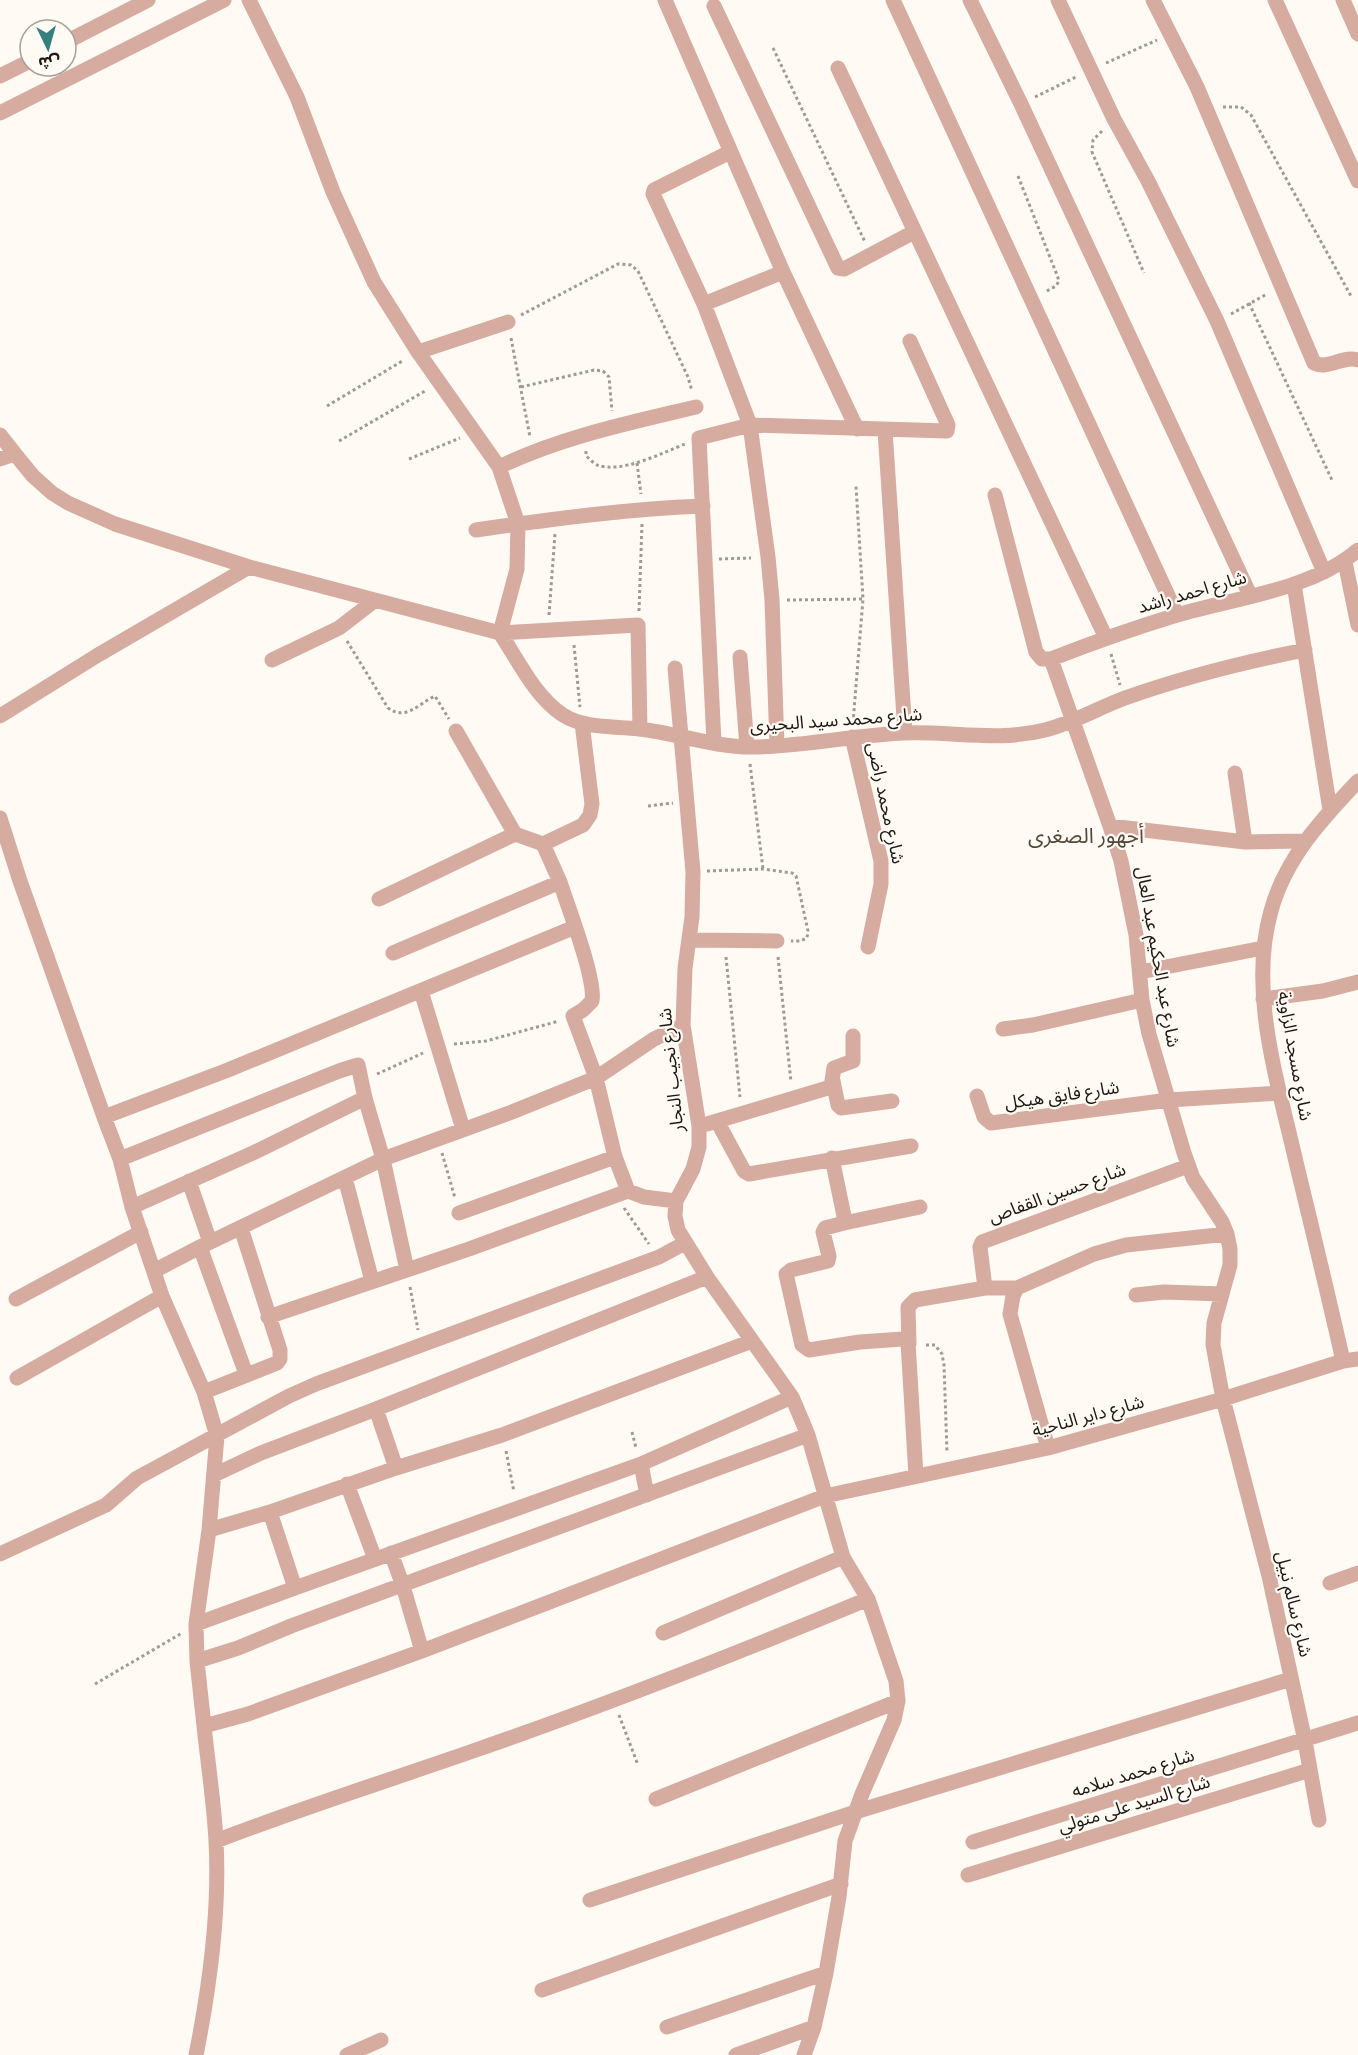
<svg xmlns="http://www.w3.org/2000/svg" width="1358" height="2055" viewBox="0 0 1358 2055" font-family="'Exo 2','Noto Sans Arabic',sans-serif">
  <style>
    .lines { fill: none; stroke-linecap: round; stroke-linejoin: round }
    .path { stroke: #9f9a94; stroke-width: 3; stroke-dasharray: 3 3; stroke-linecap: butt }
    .minor { stroke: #d6aba0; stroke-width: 15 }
    .labels { text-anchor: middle; stroke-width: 4.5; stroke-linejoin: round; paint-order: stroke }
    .street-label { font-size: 18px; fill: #1c1812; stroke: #fffaf4 }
    .quarter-label { font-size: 21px; fill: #51473b; stroke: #fffaf4 }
  </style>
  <rect width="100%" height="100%" fill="#fffaf4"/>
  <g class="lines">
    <!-- path -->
    <path class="path" d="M773,48L865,242
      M1106,63L1157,40
      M1035,97L1078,76
      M1223,107H1241L1251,115L1351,296
      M1102,131L1093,140L1092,152L1144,273
      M1018,176L1057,275L1059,281L1056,286L1045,292
      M1249,303L1332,480
      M1231,314L1267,294
      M521,315L618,264L631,265L638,271L688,377L692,391
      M511,338L530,437
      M521,387L594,370L603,371L609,377L612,411
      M327,406L404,360
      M339,441L425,391
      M586,451V456C590,459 593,463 597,465C621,474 662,453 685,444
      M409,459L460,438
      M637,463L641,494
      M719,559L751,558
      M787,600L863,599
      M639,611L642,524
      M549,615L555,534
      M347,641L388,708C406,721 418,704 435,696L449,719
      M574,645L580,707
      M1111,654L1120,685
      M853,723L863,599L856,486
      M750,764L763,869
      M648,806L673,803
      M707,871L763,869L792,873L796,876L808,931L807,938L800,941H791
      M726,957L740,1097
      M778,957L791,1082
      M454,1044L486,1041L559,1021
      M377,1074L423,1053
      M442,1153L455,1198
      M624,1208L649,1244
      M410,1287L418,1330
      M926,1345H935L942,1354L944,1365L947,1452
      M632,1432L636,1448
      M506,1451L514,1492
      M95,1684L182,1633
      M619,1715L638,1765"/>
    <!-- minor -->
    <path class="minor" d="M249,0L297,97L333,192L374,282L418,352L499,467L518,524L517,569L500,633
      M665,0L783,272L857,429
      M893,0L1177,615
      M970,0L1021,104L1250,595
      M1058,0L1114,119L1148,181L1217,321L1324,572
      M1153,0L1197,87L1314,363C1328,370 1344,355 1358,360
      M1275,0L1358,181
      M1343,0L1358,34
      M714,6L838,268L844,269L914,232
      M66,42L148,0
      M838,68L1106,638
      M0,76L30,61
      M0,113L224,0
      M730,152L654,190L653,194L704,304L750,425L768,557L772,600L777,746
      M704,304L783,272
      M418,352L508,322
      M885,430L905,733
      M0,435L15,454
      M0,459L15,454L33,476L52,493L68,503L115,524L249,567L500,633L638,625L640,729
      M499,467C561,437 629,423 696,407
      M995,495L1036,652L1042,659H1051C1092,643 1134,628 1177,615C1235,598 1311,590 1358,550
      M476,530C552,519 626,509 703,506
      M1345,562L1358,625
      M1294,584L1330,810
      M500,633C518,660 535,697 563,715C585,729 614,726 639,729C676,733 713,747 751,747C802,747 853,735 904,733C951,731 999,742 1045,730C1073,723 1098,708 1125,698C1184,677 1244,662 1305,650
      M740,657L747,747
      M1051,659L1110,826L1121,861L1136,935L1142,1000L1149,1034L1184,1153L1193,1178L1222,1222L1227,1234L1230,1249V1265L1214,1323L1213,1345L1223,1399L1269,1576L1305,1741L1319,1820
      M272,660L339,628L374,601
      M0,716L98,655L249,567
      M456,731L515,834L543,844L583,825L590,815L592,804L582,723
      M852,737L881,861V884L868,947
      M714,742L699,438L750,425L947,431L948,425L910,341
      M1235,773L1245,842
      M0,818L20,881L104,1117
      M1110,826L1245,842L1304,841
      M543,844L560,882
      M379,899L515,834
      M575,927L228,1070L104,1117L120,1159L132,1207L162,1296L204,1392L217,1436L209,1530L196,1624L197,1661L204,1726L248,1714L422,1651L825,1496L1048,1448L1223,1399L1343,1361L1358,1359
      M690,940L777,941
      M393,953L560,882C568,907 596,979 592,1001L583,1010L573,1016L596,1078L615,1157L628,1191
      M1140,972L1263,948
      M421,991L463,1129
      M1263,999L1323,991L1358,982
      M1003,1029L1033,1025L1142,1000
      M833,1081L838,1105L841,1108L892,1101
      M977,1096L984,1117L991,1123L1169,1100L1280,1093
      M717,1121L744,1171L749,1174L911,1146
      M707,1124L831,1087L834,1068L853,1061V1036
      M832,1158L845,1221L844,1223L825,1228L823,1232L829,1256L828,1261L791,1270L786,1274L802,1345L809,1350L860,1342L903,1339L908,1342L916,1476
      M120,1159L339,1071L358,1065L365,1098L383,1159L407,1270
      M345,1178L372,1281
      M189,1181L210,1242
      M132,1207L255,1152L365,1098
      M459,1213L615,1157
      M844,1223L920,1207
      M200,1247L246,1374
      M154,1271L200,1247L383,1159L512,1112L596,1078L654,1039L683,1025
      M985,1288L980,1247L982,1242L1188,1166
      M1017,1288L1013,1296L1010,1314L1048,1448
      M1136,1295L1164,1292L1222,1294
      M16,1299L141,1232
      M268,1317L469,1249L628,1191L644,1197L676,1201
      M909,1344L908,1307L915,1300L985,1288H1017L1094,1254L1126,1245L1227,1234
      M1343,1361C1328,1294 1312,1228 1296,1162C1278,1082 1248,992 1271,911C1285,859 1321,820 1358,781
      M17,1378L162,1296
      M204,1392L277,1363L280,1359V1350L241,1228
      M376,1409L396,1468
      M641,1464L647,1495
      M214,1475L261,1453L376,1409L707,1277
      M347,1484L375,1559
      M209,1530L270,1512L396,1468L502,1435L752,1341
      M391,1553L403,1586L422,1651
      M0,1554L106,1505L137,1478L289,1396L316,1384L659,1257L685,1243
      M1330,1583L1358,1573
      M295,1588L641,1464L792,1397
      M196,1624L295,1588L270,1512
      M663,1633L843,1557
      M197,1661L238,1648L291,1626L808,1435
      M656,1799L898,1701
      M216,1841C301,1808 387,1781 473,1751C606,1705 738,1653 868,1599L843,1557L808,1435L792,1397L707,1277L678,1230L675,1216L676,1201L693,1169L699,1147V1126L683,1025L685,968L692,917L693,872L675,668
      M973,1842L1358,1723
      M968,1875L1310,1770
      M590,1900L855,1812L1291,1679
      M542,1990L841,1884
      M667,2027L826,1973
      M196,2055C210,1985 220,1913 216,1841C214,1803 208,1764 204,1726
      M347,2055L381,2040
      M736,2055L814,2027
      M804,2055L814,2027L826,1973L839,1897L845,1841L862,1794L894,1720L898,1701L896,1681L868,1599"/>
  </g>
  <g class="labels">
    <!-- street labels -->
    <g class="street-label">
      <text transform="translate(1192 592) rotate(-16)" y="6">شارع احمد راشد</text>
      <text transform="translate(836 720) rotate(-4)" y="6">شارع محمد سيد البحيرى</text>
      <text transform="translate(886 803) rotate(78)" y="6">شارع محمد راضى</text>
      <text transform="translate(1158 957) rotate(80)" y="6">شارع عبد الحكيم عبد العال</text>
      <text transform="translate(1295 1056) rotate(80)" y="6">شارع مسجد الزاوية</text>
      <text transform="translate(671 1070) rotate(-96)" y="6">شارع نجيب النجار</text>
      <text transform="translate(1062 1095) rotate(-8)" y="6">شارع فايق هيكل</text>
      <text transform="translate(1057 1193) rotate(-20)" y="6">شارع حسين القفاص</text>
      <text transform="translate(1088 1416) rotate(-15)" y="6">شارع داير الناحية</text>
      <text transform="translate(1294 1604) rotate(77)" y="6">شارع سالم نبيل</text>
      <text transform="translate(1133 1773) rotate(-17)" y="6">شارع محمد سلامه</text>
      <text transform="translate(1134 1804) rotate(-17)" y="6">شارع السيد على متولي</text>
    </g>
    <!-- quarter labels -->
    <g class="quarter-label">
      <text x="1086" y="843">أجهور الصغرى</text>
    </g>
  </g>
  <!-- north arrow -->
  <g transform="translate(48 48) rotate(175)"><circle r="28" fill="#fffaf4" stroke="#a4a09a" stroke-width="1.5"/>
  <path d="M0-4.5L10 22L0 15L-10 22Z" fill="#367f7f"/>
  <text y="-9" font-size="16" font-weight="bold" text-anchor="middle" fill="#1c1812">ش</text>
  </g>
</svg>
